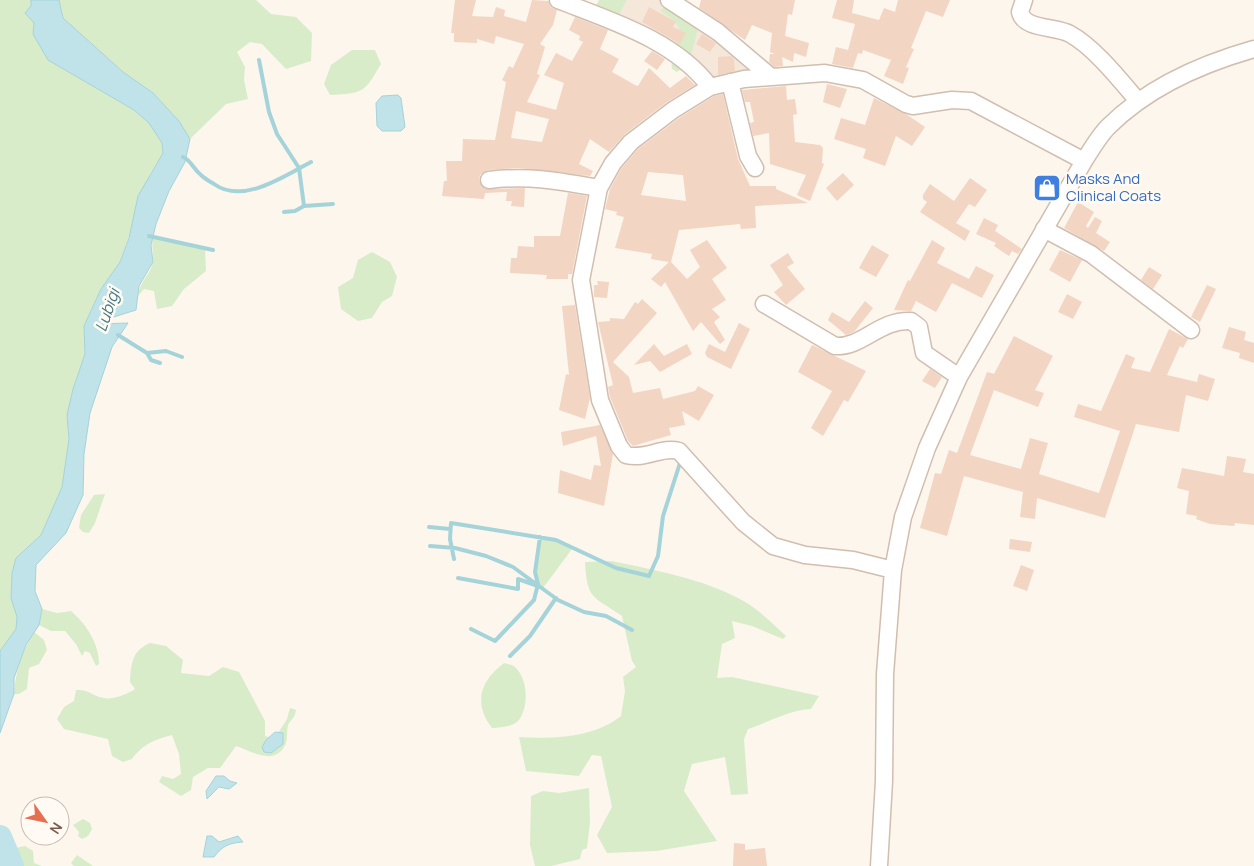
<svg xmlns="http://www.w3.org/2000/svg" width="1254" height="866" viewBox="0 0 1254 866" font-family="Manrope,sans-serif">
  <style>
    .residential { fill: #f5e8da }
    .green { fill: #d8ecc9 }
    .water { fill: #bfe3e8; stroke: #a5d3da }
    .lines { fill: none; stroke-linecap: round; stroke-linejoin: round }
    .stream { stroke: #a5d3da; stroke-width: 4 }
    .river { stroke: #bfe3e8; stroke-width: 24 }
    .building { fill: #f3d5c3; fill-rule: evenodd }
    .minor-casing { stroke: #d1beb0; stroke-width: 19 }
    .minor { stroke: #fff; stroke-width: 16 }
    .labels { text-anchor: middle; stroke-width: 5; stroke-linejoin: round; paint-order: stroke }
    .shop-label { font-size: 15px; fill: #366cbe; stroke: #fffaf3; text-anchor: start }
    .water-label { font-size: 16px; font-style: italic; fill: #437c86; stroke: #fffaf3 }
  </style>
  <rect width="100%" height="100%" fill="#fdf6ec"/>
  <!-- residential -->
  <path class="residential" d="M627,0H664L757,71L710,79L617,19Z"/>
  <!-- green -->
  <path class="green" d="M0,0H31V6L26,14L34,23L33,34L96,88L134,110L149,123L162,143L163,153L150,174L120,262L101,289L84,326L85,354L73,389L67,415L69,439L62,487L41,535L16,558L12,573L11,598L17,617L16,629L0,651Z
    M59,0H256L271,14L296,17L312,33L311,61L286,69L262,44L250,42L237,52L245,67L244,80L248,99L226,104L190,139L179,121L153,93L123,72L63,18Z
    M599,0H627L617,19L594,9Z
    M663,8L701,19C693,39 696,59 677,72L672,69C668,41 699,33 660,11Z
    M352,50H375L381,64C364,93 364,93 330,95L324,84L331,65Z
    M153,236L205,248L206,271L184,289L172,306L157,309L154,291L144,289L138,296C139,282 151,274 153,262C154,253 151,245 153,236Z
    M372,252L390,262L397,277L392,296L382,302L372,318L358,321L341,309L338,287L353,278L358,260Z
    M105,494L95,523L89,533L83,532L79,528L81,515L94,495Z
    M540,537L556,540L572,549L543,588C529,576 537,553 540,537Z
    M612,561C653,570 700,578 738,598C756,607 771,622 786,636L783,639L752,626L732,621L735,638L722,644L717,678L732,677L819,696L811,709C789,710 769,722 748,729L744,739L748,794L731,795L725,757L692,764L684,791L717,841L656,851L607,853L597,835L612,807L601,756L592,755L579,776L526,771L519,737C552,739 594,738 621,716L625,691L623,677L636,667L632,661L622,616C593,596 587,600 585,562Z
    M42,609L57,613L71,611C86,624 99,643 99,664L96,666L90,653L85,651L82,656L76,644L65,631H51L39,625Z
    M34,632L44,640L47,650L39,664L29,668L27,689L19,694H14C15,672 23,651 34,632Z
    M150,643L166,646L183,660L181,673L209,676L223,667L239,672L265,721V736L269,737L266,740L283,734L278,733L287,719L290,708L296,710C295,717 293,718 289,723C286,729 288,737 286,743C276,767 253,752 236,746L220,768H208L193,777L191,790L181,796L159,782L162,776L173,779L181,774L179,754L172,735C154,740 143,744 132,759L123,762L112,756L108,739L64,729L57,719L64,707L74,701L76,690C89,689 92,696 104,698C113,700 128,694 135,689L130,682C131,663 132,651 150,643Z
    M504,663C507,664 513,665 515,667C528,679 529,706 519,720C513,727 501,727 492,728C473,703 480,681 504,663Z
    M589,788L590,822L587,848L582,850L580,859L551,866H535L530,845L531,796L543,791L559,793Z
    M83,819L90,823L92,829L88,836L82,839L78,836L79,832L73,825Z
    M25,846L33,851L34,863L42,866H12L6,850Z
    M77,855L93,866H74L71,863Z"/>
  <!-- water -->
  <path class="water" d="M31,0H59L63,18L123,72L153,93L179,121L190,139L185,162L169,191L156,224L151,245L153,262L139,286L136,310L101,321L99,324L128,323L112,347L90,413L84,454L83,495L66,533L36,565L35,591L42,609L39,625L26,645L14,678V694L0,733V651L16,629L17,617L11,598L12,573L16,558L41,535L62,487L69,439L67,415L73,389L85,354L84,326L101,289L120,262L129,238L138,196L163,153L162,143L149,123L134,110L48,60L33,34L34,23L25,13L31,6Z
    M398,95L401,98L405,127L401,131H382L377,126L376,103L382,96Z
    M275,732L283,733V744L271,753L264,752L262,747L266,740Z
    M216,776H224L230,781L237,783L229,789L219,787L207,799L206,791Z
    M207,836H212L219,842L238,836L243,842C230,843 223,845 214,857H203Z"/>
  <g class="lines">
    <!-- stream -->
    <path class="stream" d="M259,60L269,112L277,134L299,168L304,206L295,211L284,212
      M183,157C192,161 193,169 201,175C205,179 209,181 214,184C243,205 284,176 311,162
      M304,206L333,204
      M149,236L213,250
      M118,335L147,353L166,351L182,357
      M147,353L151,360L160,363
      M429,527L450,529
      M430,546L455,548L486,556L513,567L558,600L584,612L606,616L632,630
      M454,559L450,539L451,523L556,540L616,568L649,576L658,556L663,516L680,463
      M458,578L518,589V579L538,586
      M471,629L495,641L534,600L538,584L535,572L540,537
      M510,656L530,636L556,598"/>
    <!-- river -->
    <path class="river" d="M0,837L12,866"/>
  </g>
  <!-- building -->
  <path class="building" d="M455,0H476L472,16L493,17L496,7L505,10L504,16L526,22L532,0L548,1L551,7L557,10L553,25L540,44L545,47L537,74L540,75L527,102L556,110L564,83L544,75L556,53L572,61L583,42L579,40L580,36L569,30L575,17L608,30L600,49L619,59L612,72L635,85L638,86L649,68L670,88L686,76L695,85L667,102L625,134L609,152L590,139L579,164L593,171L590,176L518,168L488,170L480,175L479,181L485,189L525,188L524,207L511,206L512,201H506L507,192L485,193L484,199L442,196L444,181H447L446,161H462L463,139L495,140L506,82L502,80L509,66L513,68L524,44L496,36L494,44L477,39V43L454,42V33H451ZM516,111L549,119L542,142L511,138Z
    M701,0H795L792,15L788,14L785,36L809,43L806,57L794,53L793,62L782,57L783,66L774,67L769,62L770,54H775L770,52L772,33L752,25L745,40L699,8Z
    M837,0H854L852,13L879,20L884,8L895,12L898,0H950L943,17L926,11L911,48L914,49L906,67L909,68L903,84L884,76L891,60L863,50L862,54L858,53L853,68L832,64L836,47L848,50L855,24L832,18Z
    M649,7L676,22L673,27L686,33L680,44L642,22Z
    M702,34L716,43L710,52L696,44Z
    M652,51L665,59L657,70L644,61Z
    M731,56L734,59L735,71L718,75V57Z
    M827,84L847,89L840,108L823,102Z
    M786,86L787,100L795,99L797,114L793,115L795,142L820,145L823,148L822,163L824,164L810,201L797,195L806,175L770,164L769,133L753,136L750,123L754,122L750,102H745L742,90Z
    M723,94L738,159L750,186H776V189L808,203L755,206L756,228L741,229L740,224L679,230L671,262L687,279L700,267L690,250L707,240L727,268L712,279L726,300L712,309L720,317L714,322L725,340L720,344L701,322L693,331L665,282L661,287L651,279L669,262L651,259L652,254L615,248L624,217L616,215L617,212L605,209L610,189L621,169L638,149L679,118L714,96ZM648,172L683,175L686,201L641,195Z
    M874,98L906,114L925,127L912,146L896,136L885,166L863,158L866,149L834,139L841,118L865,125Z
    M843,173L854,185L837,201L826,188Z
    M970,178L987,190L975,207L969,204L956,223L970,231L965,241L920,212L927,202L923,199V195L930,184L954,201Z
    M568,193L587,196L572,274H568V279H546L547,275L510,273L511,258H517L518,246L534,247V236H560Z
    M1078,202L1094,212L1086,226L1088,228L1095,217L1102,221L1096,233L1110,242L1104,251L1064,228Z
    M984,218L998,225L995,231L1022,249L1018,254L1012,251L1009,256L994,246L996,243L976,234Z
    M932,240L945,248L937,263L969,279L976,266L994,275L982,298L952,283L936,312L916,301L911,311L894,310L908,280L910,281Z
    M872,245L889,255L876,277L859,268Z
    M1060,250L1082,260L1070,282L1049,270Z
    M788,253L794,263L787,267L805,289L786,305L774,292L783,285L770,265Z
    M1149,267L1162,275L1153,289L1141,280Z
    M597,281L609,282L607,298L594,297V285H598Z
    M1207,285L1216,289L1200,322L1191,317Z
    M1067,294L1082,302L1073,319L1058,312Z
    M642,299L657,313L613,362L629,377L633,393L660,388L663,399L695,391L698,386L714,395L699,421L682,411L685,425L669,428L671,435L633,446L628,441L610,397L608,387L613,385L598,322L610,321V318L624,319L635,302L638,304Z
    M865,301L873,308L854,332L846,335L828,320L832,312L849,322Z
    M575,305L590,398L585,419L559,410L566,374L569,375L562,306Z
    M739,323L750,329L731,369L707,357L705,353L709,344L725,352Z
    M1229,327L1246,332L1244,340L1254,343V363L1239,358L1240,353L1222,348Z
    M1169,329L1188,339L1183,348L1180,346L1167,375L1197,382L1199,374L1215,379L1208,401L1186,395L1179,432L1136,424L1105,518L1037,498L1035,519L1020,517L1023,492L964,476L947,536L920,528L935,473L941,474L949,450L957,453L987,372L994,374L1014,336L1053,356L1035,390L1044,393L1038,407L994,390L970,455L1021,469L1030,438L1048,443L1039,474L1099,493L1120,431L1074,417L1078,404L1101,411L1126,354L1135,358L1131,368L1150,372Z
    M654,344L664,356L687,344L692,354L660,372L650,361L634,365Z
    M812,345L866,371L848,402L844,400L823,436L811,428L832,391L798,372Z
    M930,369L942,377L935,388L922,381Z
    M600,425L613,454L604,506L558,493L560,470L591,480L594,465L601,466L596,436L563,446L561,432Z
    M1227,456L1246,459L1243,472L1254,474V525L1235,523L1234,526L1210,524L1196,519L1197,516L1186,514L1189,491L1177,488L1182,468L1224,476Z
    M1010,539L1032,542L1030,552L1009,549Z
    M1021,565L1034,570L1027,591L1013,586Z
    M734,843L745,844V850L765,848L767,866H733Z"/>
  <g class="lines">
    <!-- minor casing -->
    <g class="minor-casing">
      <path id="minor" d="M558,0C611,21 675,40 710,87
        M669,0L718,32L770,76
        M1024,0L1020,12C1024,30 1056,26 1070,34C1094,47 1120,80 1138,101
        M730,82L748,156L755,168
        M489,180C530,175 559,181 599,188
        M1044,229L1091,254L1191,330
        M764,304L835,346C862,348 880,319 911,321L919,327L924,353L959,377
        M893,570L853,560L805,555L773,546L743,522L679,451C662,446 646,460 626,455L619,446L600,400L581,280L599,188L613,163L631,142L673,110L710,87L744,79L825,73L863,80L906,104L913,106L952,100L971,101L1084,161
        M879,866L884,781L885,674L893,570L903,517L927,448L959,377L1084,161C1091,150 1099,136 1108,127C1148,87 1201,64 1254,49"/>
    </g>
    <!-- minor -->
    <use href="#minor" class="minor"/>
  </g>
  <!-- icons -->
  <defs>
    <g id="shop-square" transform="scale(1.4375)"><rect x="-9" y="-9" width="18" height="18" rx="4" fill="#3f7fe0" stroke="#fffaf3"/><path d="M-5-2.5h2.3a2.7 3.5 0 0 1 5.4 0H5L5.5 6h-11ZM-1.5-2.5h3a1.5 2.3 0 0 0-3 0Z" fill="#fff"/></g>
  </defs>
  <g fill-rule="evenodd">
    <use href="#shop-square" x="1047" y="188"/>
  </g>
  <g class="labels">
    <!-- shop labels -->
    <g class="shop-label">
      <text x="1066" y="184">Masks And<tspan x="1066" dy="17">Clinical Coats</tspan></text>
    </g>
    <!-- water labels -->
    <g class="water-label">
      <text transform="translate(107 310) rotate(-71)" y="6">Lubigi</text>
    </g>
  </g>
  <!-- north arrow -->
  <g transform="translate(45 821) rotate(123)"><circle r="24" fill="#fffaf3" stroke="#cabbb1"/>
  <path d="M0-4L9 19L0 12L-9 19Z" fill="#e76f51"/>
  <text y="-8" font-size="14" font-weight="bold" text-anchor="middle" fill="#7a5c4d">N</text>
  </g>
</svg>
